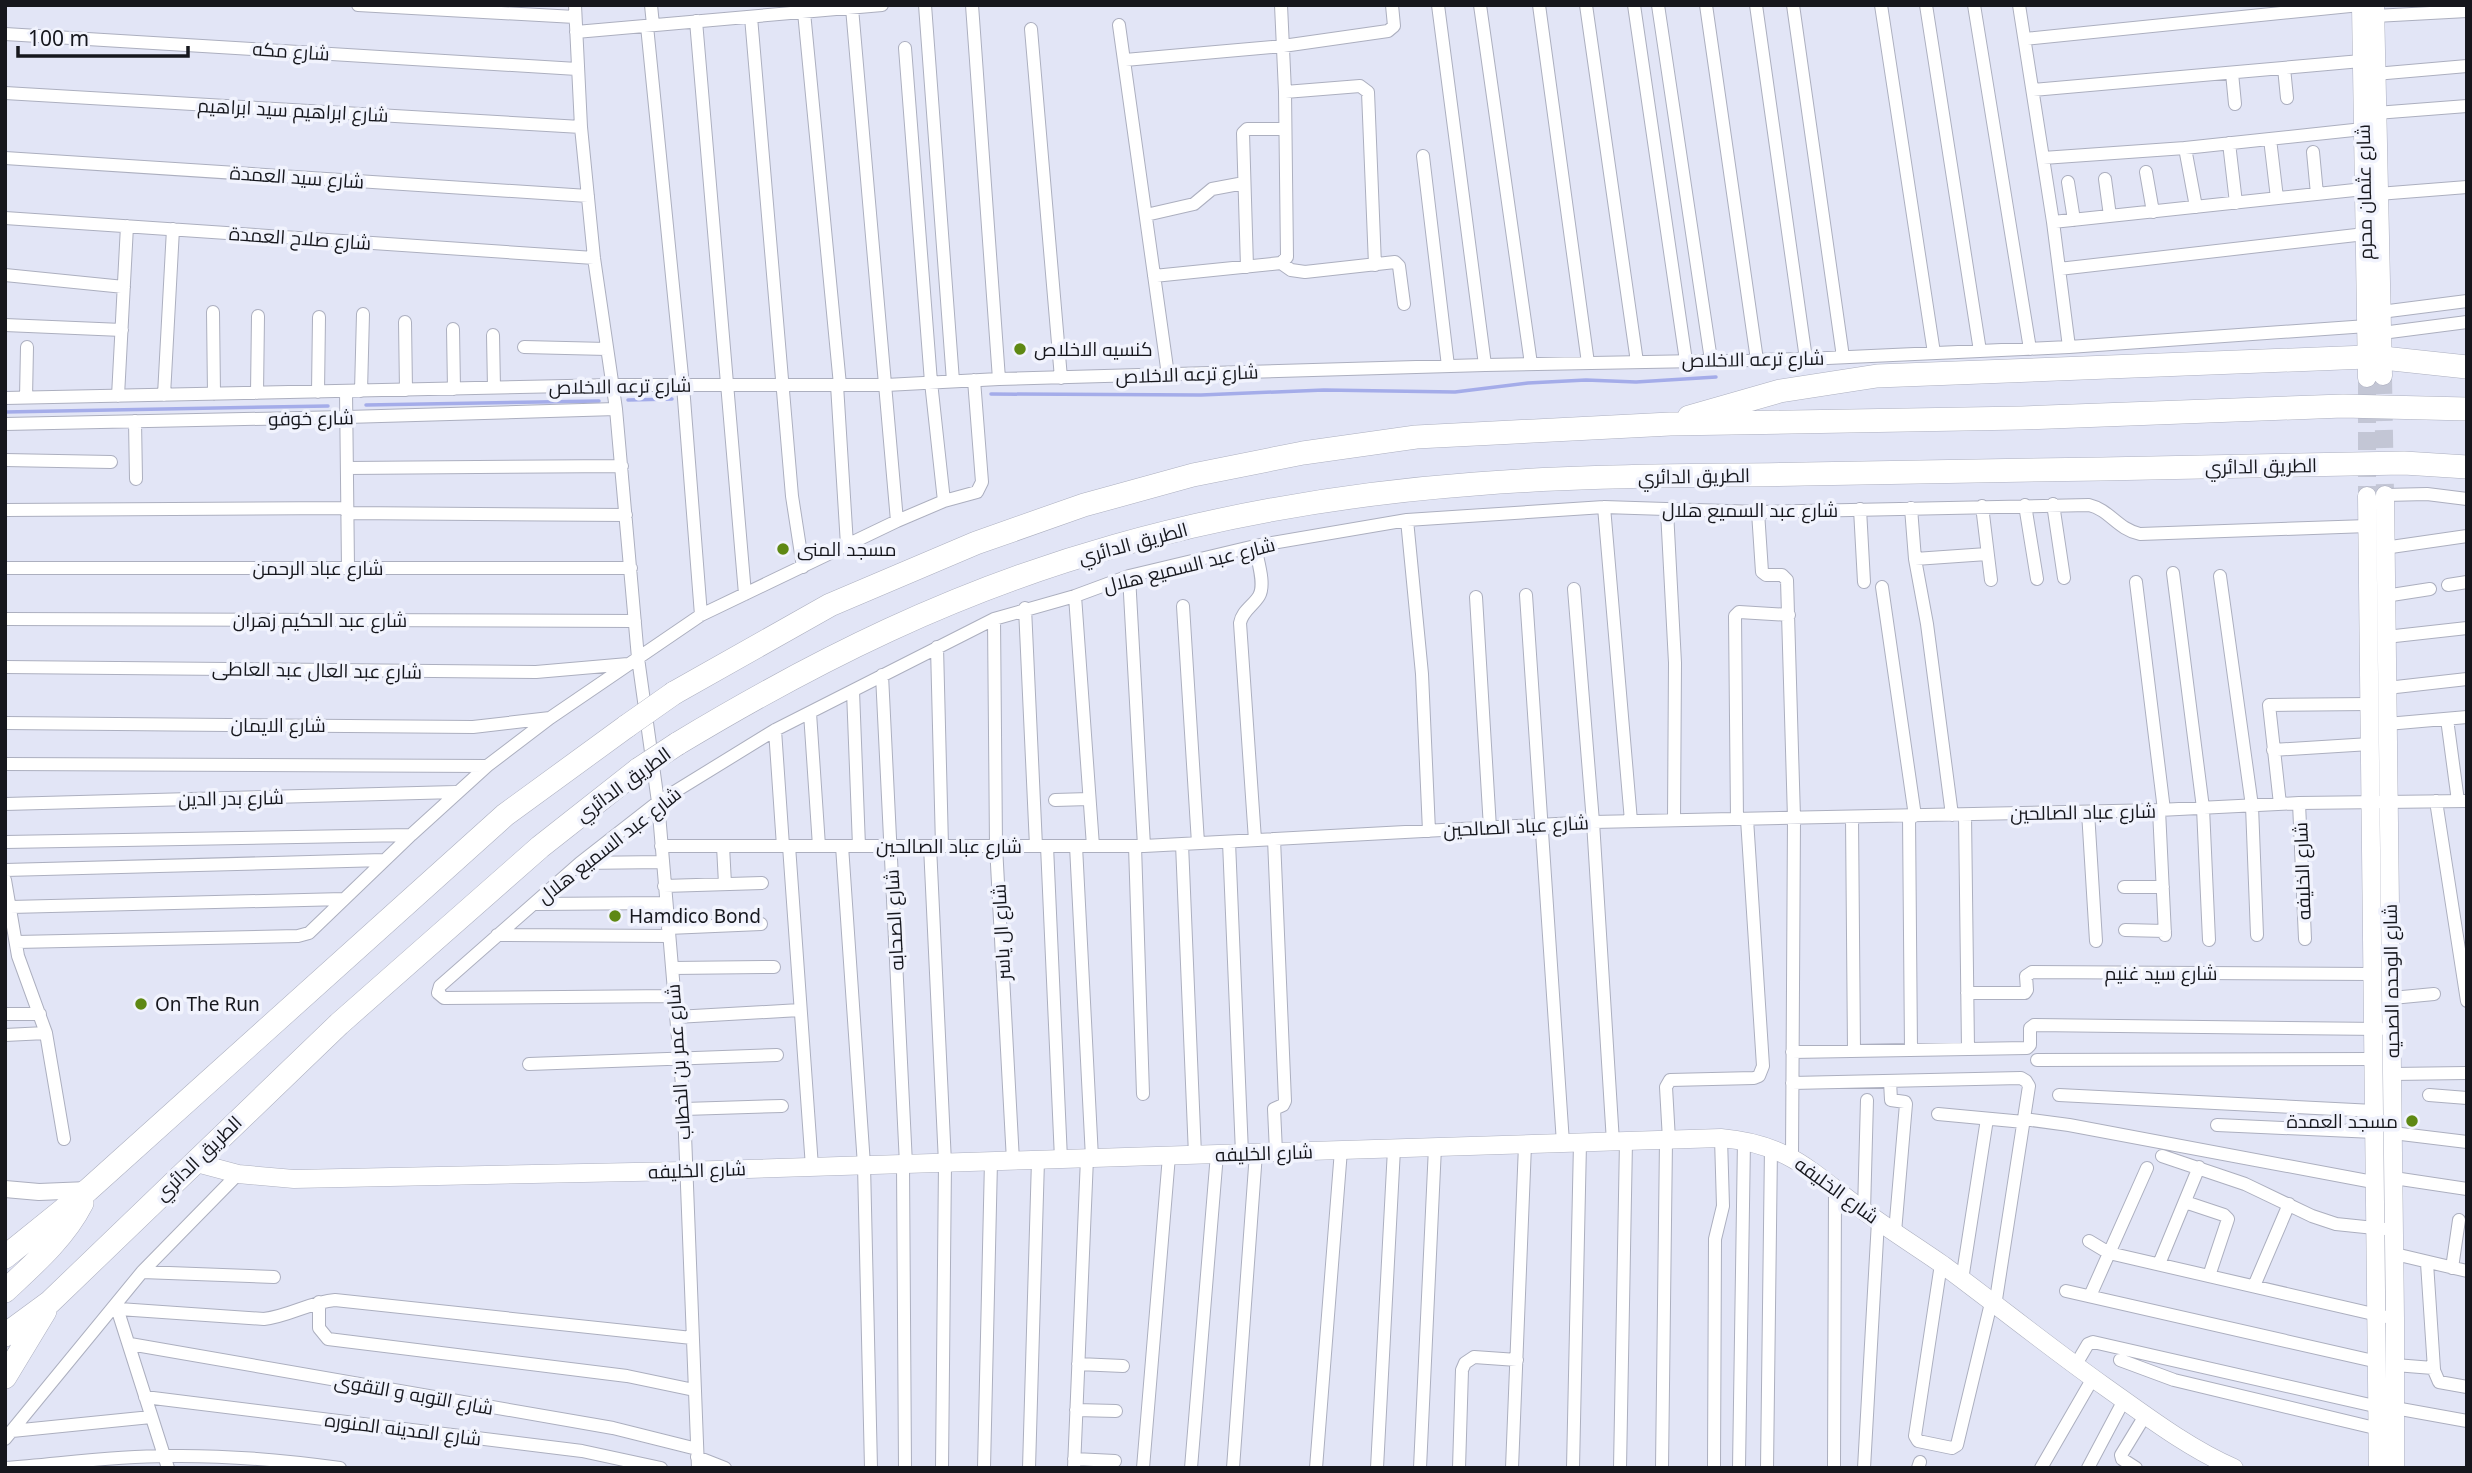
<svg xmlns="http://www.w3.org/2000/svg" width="2472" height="1473" viewBox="0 0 2472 1473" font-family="'Noto Sans',Cairo,sans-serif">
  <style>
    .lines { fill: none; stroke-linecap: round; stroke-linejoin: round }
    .stream { stroke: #a4ace9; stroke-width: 3.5 }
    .secondary-tunnel { stroke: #c3c6d5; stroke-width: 18; stroke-dasharray: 18 9; stroke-linecap: butt }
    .minor-casing { stroke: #acafbf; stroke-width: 14 }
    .tertiary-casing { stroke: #acafbf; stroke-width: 18 }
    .secondary-casing { stroke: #acafbf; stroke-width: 19 }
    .motorway-casing { stroke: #acafbf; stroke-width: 24 }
    .minor { stroke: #fff; stroke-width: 12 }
    .tertiary { stroke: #fff; stroke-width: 16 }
    .secondary { stroke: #fff; stroke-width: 18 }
    .motorway { stroke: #fff; stroke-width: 23 }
    .motorway-bridge-casing { stroke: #acafbf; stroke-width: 24; stroke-linecap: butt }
    .motorway-bridge { stroke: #fff; stroke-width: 23 }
    .poi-dot { fill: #5e8813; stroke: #f1f3fd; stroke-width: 2.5 }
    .labels { text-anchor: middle; stroke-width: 7; stroke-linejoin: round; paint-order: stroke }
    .street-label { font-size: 19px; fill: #16171d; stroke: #f1f3fd }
    .poi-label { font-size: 19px; fill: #16171d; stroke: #f1f3fd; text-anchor: start }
  </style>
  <rect width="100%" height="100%" fill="#e2e5f6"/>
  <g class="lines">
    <!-- stream -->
    <path class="stream" d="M991,394L1201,395L1324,390L1455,392L1528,383L1586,380L1636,382L1716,377
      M628,400L672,399
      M366,405L599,401
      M5,412L328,406"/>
    <!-- secondary-tunnel -->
    <path class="secondary-tunnel" d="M2383,376L2385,495
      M2367,378V496"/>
    <!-- minor casing -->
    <g class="minor-casing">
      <path id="minor" d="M358,5L575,17
        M575,5L581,127L594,258L616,409L638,658L658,802L684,1109L698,1468
        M651,5L653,25
        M925,5L953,381
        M972,5L999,379
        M1438,5L1485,365
        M1480,5L1531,364
        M1539,5L1588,363
        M1586,5L1637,362
        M1634,5L1686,361
        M1658,5L1711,360
        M1706,5L1757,360
        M1756,5L1806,359
        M1793,5L1843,357
        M1881,5L1934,353
        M1926,5L1980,351
        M1974,5L2030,349
        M2019,5L2053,222L2069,347
        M852,8L897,521
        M804,12L840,385
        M2375,16L2467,11
        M751,17L792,496L803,567
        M696,21L745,594
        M1119,25L1168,375
        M647,26L683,386L701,615
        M1031,29L1061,378
        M576,32L882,5
        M5,34L577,69
        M2025,39L2360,5
        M905,48L931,382L944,501
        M1125,60L1283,46L1388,31L1394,26L1392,5
        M2284,68L2287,98
        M2232,73L2235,104
        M2375,74L2467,66
        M2033,90L2361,61
        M1285,92L1360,86L1368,92L1375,265
        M5,93L581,127
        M2376,113L2467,106
        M2270,139L2277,198
        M2229,143L2236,203
        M2185,148L2196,207
        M2313,152L2317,194
        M1423,156L1448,366
        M5,158L588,196
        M2043,158L2185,148L2363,129
        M2146,172L2153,212
        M2105,179L2110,216
        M2068,182L2074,220
        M2378,194L2467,187
        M1146,215L1194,204L1212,189L1244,183
        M5,218L594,258
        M2053,222L2364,189
        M1281,263L1291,270L1305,272L1395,262L1399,266L1404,304
        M1247,267L1243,133L1247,129H1285
        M2059,269L2365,234
        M5,275L124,287
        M1154,276L1281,263L1287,257L1285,92L1281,5
        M213,312L214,394
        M2381,312L2467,301
        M405,322L406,390
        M5,325L122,330
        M453,329L454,389
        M2382,333L2467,322
        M493,335L494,388
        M524,347L607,349
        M837,385L847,545
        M346,391L348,568
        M361,391L363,314
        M318,392L319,317
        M257,393L258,316
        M164,395L173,229
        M118,396L127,226
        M5,398L614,385H886L999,379L1485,365L1806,359L2069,347L2367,326
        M26,398L27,347
        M135,421L136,479
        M5,424L347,417L616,409
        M5,460L111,462
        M347,468L622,466
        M2385,495L2427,494L2467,499
        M2053,504L2064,578
        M2025,505L2037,579
        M1982,506L1991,580
        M1604,507L1631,821
        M1911,508L1915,559L1927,624L1952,815
        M1860,509L1864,582
        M5,510L347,508
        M1667,511L1675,663L1674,820
        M1758,512L1762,572L1766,575H1782L1787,580L1794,818L1792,1156
        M347,513L626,515
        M1407,520L1422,674L1429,831
        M1255,546C1257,559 1266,584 1259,596C1253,606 1242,611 1240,623L1255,840
        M2384,548L2467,536
        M1915,559L1987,554
        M5,568H631
        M2173,573L2203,808L2209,940
        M1129,576L1144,846
        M2220,576L2252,806L2257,935
        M2136,582L2164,810
        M2448,585L2467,582
        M1882,587L1915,816
        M1574,589L1593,822L1613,1142
        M1526,595L1563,1143
        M1075,596L1093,846
        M2385,596L2430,589
        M1476,597L1490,828
        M1183,606L1198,843
        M1025,608L1036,846
        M5,619L635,621
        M994,619L996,846L1013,1161
        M2386,637L2467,628
        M937,647L942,846
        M5,667L536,672L628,664
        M882,675L906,1164
        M2387,688L2467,679
        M853,691L859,846
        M810,713L819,846
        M2447,719L2458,801
        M5,723L473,727L550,718
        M2387,724L2467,717
        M775,730L783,846
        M2273,750L2370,744
        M5,764L487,766
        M1055,800L1089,799
        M2436,801L2467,1001
        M2299,803L2305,939
        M5,804L456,792
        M2280,804L2269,705L2369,704
        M2159,810L2165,935
        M2088,812L2096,941
        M1965,815L1968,1049
        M1909,816L1911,1050
        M1852,817L1854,1051
        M1737,819L1735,616L1739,612L1789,615
        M1274,839L1285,1101L1283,1105L1274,1109L1276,1152
        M5,842L411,835
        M1229,842L1242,1153
        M1182,844L1195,1155
        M661,846H1144L1593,822L2159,810L2299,803L2467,801
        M723,846L725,884
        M789,846L812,1167
        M842,846L864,1165L871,1468
        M930,846L945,1163L942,1468
        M1047,846L1061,1159
        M1076,846L1092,1158
        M1135,846L1143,1094
        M580,863L663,862
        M5,870L384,860
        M5,880L18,956L46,1033L64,1139
        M664,886L762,883
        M2124,887H2163
        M534,904L666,903
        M10,907L344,899
        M668,928L761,924
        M2125,930L2165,931
        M497,935L669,936
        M16,942L298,936L309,933L411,835L487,766L550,718L701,615L897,521L944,501L977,492L982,482L974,380
        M672,968L774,967
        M1967,993H2025L2027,990L2026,976L2032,972L2372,974
        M674,996L444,998L438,993L440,986L580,863L658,802L775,730L994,619L1075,596L1129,576L1255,546L1407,520L1604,507L1758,512L2089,505C2110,510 2117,529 2140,534L2368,526
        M2392,998L2434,994
        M5,1014H40
        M676,1017L800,1010
        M5,1035L46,1033
        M1792,1052L2027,1048L2030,1045V1028L2034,1025L2381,1029
        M2037,1060L2373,1059
        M529,1064L777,1055
        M2392,1074L2467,1073
        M1890,1081L1891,1100L1905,1102L1906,1104L1895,1232
        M1792,1083L2021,1078L2026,1081L2029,1086L1995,1306
        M2059,1095L2374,1111
        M2429,1095L2467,1098
        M684,1109L782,1106
        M1938,1114L2024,1122
        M2024,1119L2069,1125L2373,1182
        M2217,1125L2374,1132
        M2393,1133L2467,1142
        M1669,1140L1666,1087L1670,1080L1754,1078L1759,1076L1763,1066L1747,819
        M2162,1156L2245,1184L2312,1216L2336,1224L2384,1229
        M903,1164L905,1468
        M2394,1178L2467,1189
        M2185,1202L2224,1215L2228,1219L2209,1276
        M1864,1211L1867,1100
        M2089,1241L2109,1253L2395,1319
        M2395,1254L2467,1271
        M2427,1263L2434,1369
        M1941,1264L1915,1436L1918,1441L1952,1448L1957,1445L1991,1303
        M2159,1264L2199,1167
        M2452,1268L2459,1220
        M142,1272L274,1277
        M1962,1280L1987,1119
        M2254,1286L2289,1204
        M2066,1291L2378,1362
        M2090,1296L2147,1168
        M319,1302V1328L328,1339L627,1376L694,1390
        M116,1305L168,1468
        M119,1309L264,1319C290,1316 310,1302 335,1300L692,1338
        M130,1344L613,1428L697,1449
        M2120,1360L2174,1380L2379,1429
        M1078,1364L1123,1366
        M2395,1365L2433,1368L2439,1382L2467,1387
        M2075,1366L2088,1344L2093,1342L2379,1407
        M145,1397L582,1451L661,1468
        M2395,1408L2467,1421
        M1076,1410L1116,1411
        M12,1431L151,1417
        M5,1439L142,1272L238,1174
        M697,1457L725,1468
        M1074,1459L1115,1461
        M5,1468C59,1464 113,1456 167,1456C225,1455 282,1460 340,1468
        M984,1468L991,1161
        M1029,1468L1038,1160
        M1074,1468L1087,1158
        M1143,1468L1169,1156
        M1191,1468L1217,1154
        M1233,1468L1256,1153
        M1316,1468L1341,1150
        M1377,1468L1394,1149
        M1420,1468L1435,1147
        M1459,1468L1462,1370L1465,1363L1474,1357L1517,1360
        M1512,1468L1525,1145
        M1573,1468L1580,1143
        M1620,1468L1626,1141
        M1662,1468L1666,1140
        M1714,1468L1715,1239L1723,1206L1721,1138
        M1739,1468L1744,1140
        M1767,1468L1771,1147
        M1834,1468L1835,1189
        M1864,1468L1878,1221
        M1918,1468L1920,1462
        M2041,1468L2093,1378
        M2088,1468L2124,1400
        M2136,1468L2122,1459L2121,1455L2146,1414"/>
    </g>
    <!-- tertiary casing -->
    <g class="tertiary-casing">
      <path id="tertiary" d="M5,1189L39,1192L88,1190"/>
    </g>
    <!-- secondary casing -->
    <g class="secondary-casing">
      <path id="secondary" d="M2361,5L2367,378
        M2375,5L2383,376
        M2385,495L2395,1319V1468
        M2367,496L2378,1468
        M193,1162L238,1174L294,1179L684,1171L1721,1138C1790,1144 1812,1173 1864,1211C1890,1230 1917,1247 1943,1265C1997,1305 2049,1347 2104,1386C2145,1415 2188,1448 2234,1468"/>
    </g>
    <!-- motorway casing -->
    <g class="motorway-casing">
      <path id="motorway" d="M2383,358L2467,367
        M1689,417L1780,391L1877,376L2367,357
        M674,693L830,605L976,543L1084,505L1193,475L1303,453L1416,437L1670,424L2022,418L2343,406L2467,409
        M677,744C818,659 955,591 1115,546C1232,513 1354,493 1475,484C1585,475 1695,476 1805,474C2005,471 2204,467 2404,463L2467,467
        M5,1257L88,1190L505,815L627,726
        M5,1291C34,1264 64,1238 82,1203
        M5,1335L50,1302L339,1024L540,847L639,769
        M5,1377L45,1311"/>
    </g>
    <!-- minor -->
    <use href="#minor" class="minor"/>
    <!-- tertiary -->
    <use href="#tertiary" class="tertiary"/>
    <!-- secondary -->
    <use href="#secondary" class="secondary"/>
    <!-- motorway -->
    <use href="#motorway" class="motorway"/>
    <!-- motorway-bridge casing -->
    <g class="motorway-bridge-casing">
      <path id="motorway-bridge" d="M627,726L674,693
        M639,769L677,744"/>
    </g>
    <!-- motorway-bridge -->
    <use href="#motorway-bridge" class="motorway-bridge"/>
  </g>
  <!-- markers -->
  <g class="poi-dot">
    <circle cx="1020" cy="349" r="7"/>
    <circle cx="783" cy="549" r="7"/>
    <circle cx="615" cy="916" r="7"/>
    <circle cx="141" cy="1004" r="7"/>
    <circle cx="2412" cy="1121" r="7"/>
  </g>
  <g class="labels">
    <!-- street labels -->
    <g class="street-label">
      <text transform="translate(291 51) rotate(4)" y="7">شارع مكه</text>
      <text transform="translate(293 110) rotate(3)" y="7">شارع ابراهيم سيد ابراهيم</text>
      <text transform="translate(297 177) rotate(4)" y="7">شارع سيد العمدة</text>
      <text transform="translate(2364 192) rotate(-91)" y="7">شارع عثمان محرم</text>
      <text transform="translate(300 238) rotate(4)" y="7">شارع صلاح العمدة</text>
      <text transform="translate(1753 359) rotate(-1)" y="7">شارع ترعه الاخلاص</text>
      <text transform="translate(1187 374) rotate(-2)" y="7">شارع ترعه الاخلاص</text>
      <text transform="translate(620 386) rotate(-1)" y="7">شارع ترعه الاخلاص</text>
      <text transform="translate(311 418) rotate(-1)" y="7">شارع خوفو</text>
      <text transform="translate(2261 466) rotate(-1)" y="7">الطريق الدائري</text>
      <text transform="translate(1694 476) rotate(-1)" y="7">الطريق الدائري</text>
      <text x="1750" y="517">شارع عبد السميع هلال</text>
      <text transform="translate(1133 543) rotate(-15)" y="7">الطريق الدائري</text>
      <text transform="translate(1189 565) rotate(-14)" y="7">شارع عبد السميع هلال</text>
      <text x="318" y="575">شارع عباد الرحمن</text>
      <text x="320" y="627">شارع عبد الحكيم زهران</text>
      <text transform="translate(317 670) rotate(1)" y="7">شارع عبد العال عبد العاطى</text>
      <text x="278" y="732">شارع الايمان</text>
      <text transform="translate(623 784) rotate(-36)" y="7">الطريق الدائري</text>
      <text transform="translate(231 798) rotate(-1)" y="7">شارع بدر الدين</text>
      <text transform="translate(2083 812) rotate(-1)" y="7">شارع عباد الصالحين</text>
      <text transform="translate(1516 826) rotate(-3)" y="7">شارع عباد الصالحين</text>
      <text transform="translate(609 845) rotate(-38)" y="7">شارع عبد السميع هلال</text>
      <text x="949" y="853">شارع عباد الصالحين</text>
      <text transform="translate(2302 871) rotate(-92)" y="7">شارع الخليفه</text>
      <text transform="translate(894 920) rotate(-93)" y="7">شارع الصحابه</text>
      <text transform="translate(1001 932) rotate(-93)" y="7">شارع ال ياسر</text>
      <text x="2161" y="980">شارع سيد غنيم</text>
      <text transform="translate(2391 981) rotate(-91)" y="7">شارع الوحده الصحيه</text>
      <text transform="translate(678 1062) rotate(-94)" y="7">شارع عمر بن الخطاب</text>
      <text transform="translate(1264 1153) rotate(-2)" y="7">شارع الخليفه</text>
      <text transform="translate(198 1158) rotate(-44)" y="7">الطريق الدائري</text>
      <text transform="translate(697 1170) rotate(-2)" y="7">شارع الخليفه</text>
      <text transform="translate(1837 1190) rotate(36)" y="7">شارع الخليفه</text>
      <text transform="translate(414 1394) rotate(10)" y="7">شارع التوبه و التقوى</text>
      <text transform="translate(403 1429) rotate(7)" y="7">شارع المدينه المنوره</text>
    </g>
    <!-- poi labels -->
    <g class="poi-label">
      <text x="1034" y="356">كنسيه الاخلاص</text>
      <text x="797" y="556">مسجد المنى</text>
      <text x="629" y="923">Hamdico Bond</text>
      <text x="155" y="1011">On The Run</text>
      <text x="2398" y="1128" text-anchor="end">مسجد العمدة</text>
    </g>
  </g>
  <!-- border -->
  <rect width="2472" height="1473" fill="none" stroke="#16171d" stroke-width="14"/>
  <!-- scale -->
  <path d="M18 46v10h170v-10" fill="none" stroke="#16171d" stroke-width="3.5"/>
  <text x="28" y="46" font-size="21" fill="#16171d" stroke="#f1f3fd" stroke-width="5" paint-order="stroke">100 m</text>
</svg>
